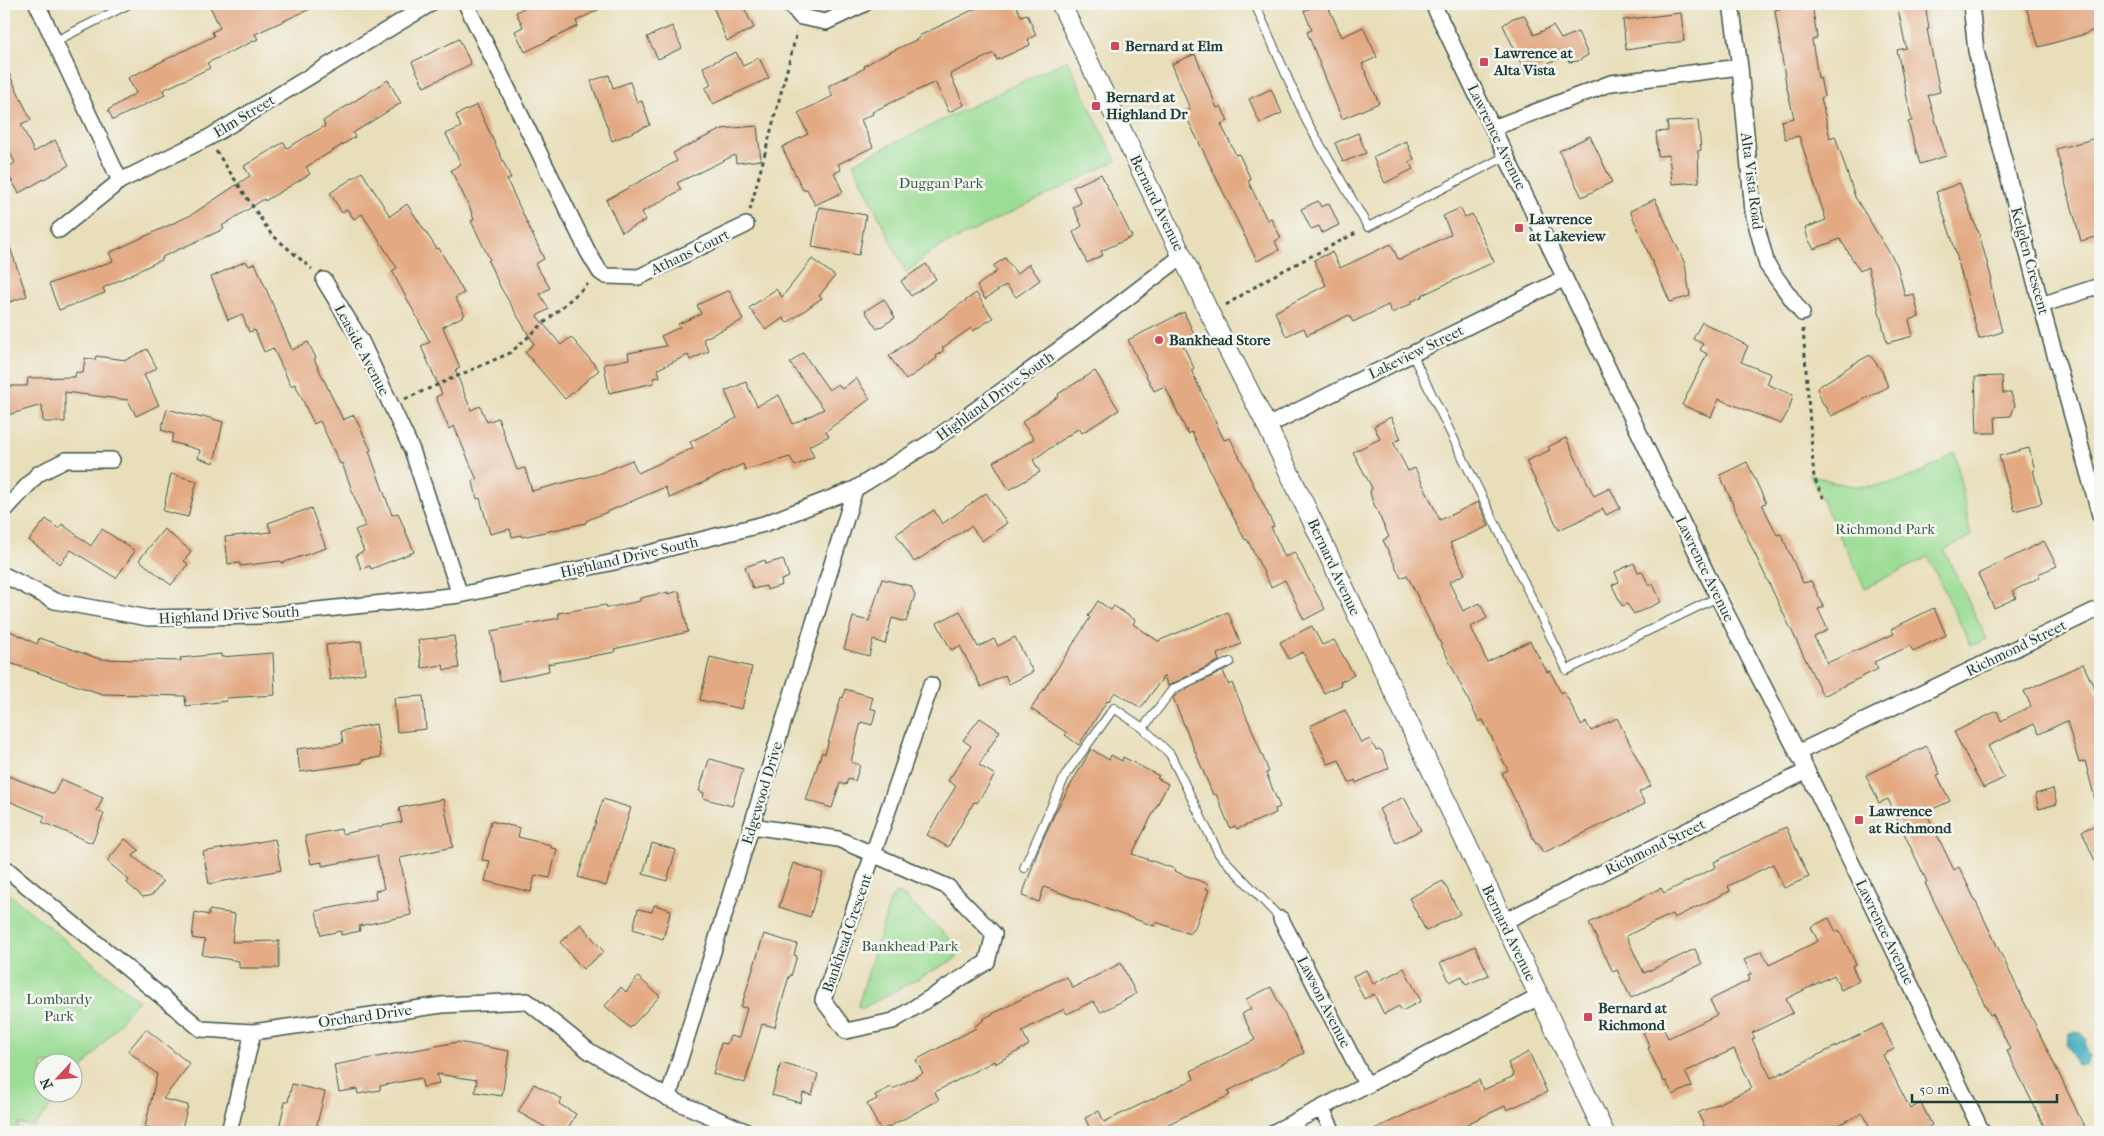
<svg xmlns="http://www.w3.org/2000/svg" width="2104" height="1136" viewBox="0 0 2104 1136" font-family="'IM FELL French Canon',serif">
  <style>
    .green { fill: #9bdd94; stroke: #5d8d64 }
    .water { fill: #3daabc; stroke: #2e7478 }
    .building { fill: #e3a982 }
    .lines { fill: none; stroke-linecap: round; stroke-linejoin: round }
    .service-casing { stroke: #3d5548; stroke-width: 10 }
    .minor-casing { stroke: #3d5548; stroke-width: 18 }
    .tertiary-casing { stroke: #3d5548; stroke-width: 21 }
    .path { stroke: #3d5548; stroke-width: 3; stroke-dasharray: 4 4; stroke-linecap: butt }
    .service { stroke: #fff; stroke-width: 8 }
    .minor { stroke: #fff; stroke-width: 15 }
    .tertiary { stroke: #fff; stroke-width: 19 }
    .poi-dot { fill: #d1495b; stroke: #f6f6f2; stroke-width: 2 }
    .labels { text-anchor: middle; stroke-width: 5; stroke-linejoin: round; paint-order: stroke }
    .poi-label { font-size: 15px; font-weight: bold; fill: #1f3d34; stroke: #f6f6f2; text-anchor: start }
    .street-label { font-size: 15px; fill: #1f3d34; stroke: #f6f6f2 }
    .park-label { font-size: 15px; fill: #385d47; stroke: #f6f6f2 }
  </style>
  <rect width="100%" height="100%" fill="#f6f6f2"/>
  <filter id="ink" filterUnits="userSpaceOnUse"><feTurbulence type="fractalNoise" baseFrequency=".02" numOctaves="2"/><feDisplacementMap in="SourceGraphic" scale="10" xChannelSelector="R" yChannelSelector="G"/><feConvolveMatrix kernelMatrix="1 2 1 2 8 2 1 2 1" color-interpolation-filters="sRGB"/></filter>
  <filter id="wash" filterUnits="userSpaceOnUse"><feTurbulence type="fractalNoise" baseFrequency=".0096" numOctaves="4" result="noise"/><feDisplacementMap in="SourceGraphic" scale="20" xChannelSelector="R" yChannelSelector="G"/><feGaussianBlur stdDeviation="1.12" result="paint"/><feColorMatrix in="noise" values="0 0 0 0 0 0 0 0 0 0 0 0 0 0 0 0 0 1.4 0 .05"/><feComposite in="paint" operator="in"/></filter>
  <g filter="url(#wash)">
    <rect width="100%" height="100%" fill="#e9deba"/>
    <!-- green -->
    <path class="green" d="M1067,60L1116,161L932,251L906,273L853,163Z
      M1955,452L1971,536L1944,550L1987,639L1971,646L1928,557L1865,588L1809,473C1820,477 1830,482 1842,484C1882,493 1923,475 1955,452Z
      M4,890L138,1000L73,1080L72,1064H42V1094H61L34,1127L18,1123L19,1132H4Z
      M900,893L958,946L959,952L955,959L863,1008H859L858,1005L891,898L895,894Z"/>
    <!-- water -->
    <path class="water" d="M2076,1031L2081,1032L2086,1040L2085,1045L2090,1058L2086,1066L2077,1065L2067,1044L2070,1033Z"/>
    <g id="blocks">
      <!-- building -->
      <path class="building" d="M209,4H321L255,34L258,39L207,63L210,68L163,90L165,95L113,120L108,110L136,93L128,78L214,36L212,32L220,28Z
        M532,4H609L576,21L578,26L525,52L515,31L523,27L516,12Z
        M712,4H742L754,28L727,41Z
        M985,4H1015L1021,16L1027,14L1036,35L1028,39L1030,45L997,60L994,53L950,74L964,105L949,112L935,82L872,112L873,114L861,120L873,147L838,164L841,170L834,173L843,192L815,205L807,189L803,190L782,147L808,134L798,113L833,96L828,86L865,68L864,66L876,59L920,38L919,36Z
        M1321,4H1327L1342,37L1363,27L1377,57L1362,64L1379,103L1342,119L1307,32L1312,30L1304,11Z
        M1897,4H1925L1929,29H1927L1940,92L1928,95L1946,156L1920,164L1908,122L1912,121L1897,50L1906,48Z
        M2025,4H2100V27L2085,34L2039,47Z
        M1806,5L1807,10L1813,9L1817,38L1812,40L1818,78L1820,77L1824,97L1821,98L1830,138L1835,136L1855,197L1897,265L1905,296L1914,294L1919,317L1909,320L1913,336L1887,343L1868,267L1860,271L1840,239L1814,249L1808,239L1805,228L1826,220L1799,136L1785,139L1781,121L1794,118L1786,84L1775,10L1791,6Z
        M1681,13L1684,41L1626,50L1623,20Z
        M1524,15L1534,35L1553,26L1561,39L1578,32L1588,55L1578,61L1569,62L1566,56L1550,62L1538,71L1526,74L1503,25L1513,18Z
        M672,26L682,48L658,59L647,37Z
        M459,39L471,64L424,87L412,62Z
        M736,52L743,66L759,58L769,78L713,104L705,88L711,85L703,67Z
        M1195,54L1217,108L1221,106L1228,121L1221,124L1236,155L1239,154L1251,180L1248,181L1267,220L1271,218L1281,238L1275,241L1279,250L1257,261L1184,112L1190,109L1172,64Z
        M4,63L31,120L21,124L34,152L55,140L69,165L19,193L5,169L15,163L4,139Z
        M609,75L613,88L630,82L637,103L642,101L650,125L612,141L591,81Z
        M388,80L401,103L353,133L355,137L306,167L310,174L265,201L264,199L222,226L224,229L162,257L163,259L103,288L105,293L59,310L49,284L113,261L109,253L191,215L250,176L244,166L284,142L287,148L325,126L323,121Z
        M1271,89L1282,113L1260,123L1249,99Z
        M477,105L511,178L507,180L544,259L535,264L550,288L540,294L549,309L537,316L561,345L571,337L599,370L565,399L525,352L534,344L501,288L488,261L490,260L471,221L474,220L470,208L451,170L461,164L446,134L461,127L456,115Z
        M1698,120L1701,150L1698,151L1699,182L1672,184L1669,155L1658,156L1656,132L1668,131L1667,122Z
        M757,126L761,160L736,163L735,155L677,183L681,190L642,212L646,220L622,232L606,200L677,161L673,153L722,129Z
        M1358,133L1366,153L1343,162L1335,143Z
        M1590,136L1612,182L1582,197L1559,151Z
        M2100,137V236L2081,241L2056,149Z
        M1406,141L1414,159L1409,162L1413,169L1385,183L1373,157Z
        M362,172L390,216L407,204L437,249L439,248L464,293L455,298L465,315L443,327L460,368L455,370L471,410L480,406L487,422L498,418L517,470L525,468L532,491L598,474L632,460L638,473L693,448L690,442L737,418L725,391L746,382L757,406L779,395L793,424L824,409L790,363L803,353L829,390L838,384L842,389L856,378L870,399L826,431L829,436L809,446L814,457L795,466L790,457L745,470L743,464L670,498L665,487L586,521V523L522,537L521,535L512,537L510,529L490,534L480,498L477,499L473,481L477,480L454,426L449,429L436,397L442,394L421,346L430,342L392,271L397,268L362,214L354,219L347,209L342,213L330,193Z
        M1101,174L1132,237L1101,251L1103,255L1087,263L1073,232L1082,226L1073,207L1081,203L1073,187Z
        M1960,183L1977,230H1978L1992,280L1990,281L2002,332L1979,339L1952,239L1936,192Z
        M1655,199L1685,264L1690,296L1670,302L1630,211Z
        M1318,201L1321,207L1329,203L1339,225L1322,233L1319,226L1311,229L1301,209Z
        M819,207L866,215L859,255L812,247Z
        M1460,208L1465,217L1472,214L1494,262L1422,295L1423,296L1411,302V304L1392,313L1388,305L1353,322L1349,315L1307,335L1304,328L1286,336L1275,312L1326,285L1314,260L1332,252L1340,268L1391,244L1398,259H1401L1451,234L1443,216Z
        M4,236H6L27,296L4,304Z
        M1005,258L1017,274L1029,264L1040,280L1016,297L1006,285L985,299L977,286L997,271L993,266Z
        M812,259L835,276L819,296L822,298L787,323L783,318L766,330L749,308L776,289L782,297Z
        M246,261L249,266L255,263L292,350L308,342L316,358L314,359L343,420L354,415L371,450L369,451L392,515L398,513L414,552L371,569L370,566L361,569L356,555L364,551L355,530L365,526L342,463L340,464L320,421L314,424L295,384L291,386L273,348L264,352L255,330L249,332L242,314L228,320L218,296H219L211,277Z
        M926,264L936,279L911,296L901,281Z
        M729,290L743,320L703,339L709,351L690,360L688,355L658,369L660,377L653,378L654,383L609,393L604,364L629,359L628,353L666,346L661,336L680,327L678,324L701,314L697,305Z
        M976,293L993,318L973,331L971,328L942,348L944,350L936,356L937,358L906,380L889,356Z
        M884,299L895,318L877,329L865,311Z
        M1184,312L1195,336L1182,343L1194,368L1192,370V372L1224,440L1230,438L1274,526L1271,527L1285,557L1294,552L1325,609L1304,620L1285,580L1271,587L1247,539L1245,540L1218,487L1192,432L1188,434L1165,386L1154,391L1128,340Z
        M1702,322L1748,346L1741,362L1771,374L1767,384L1793,395L1789,410L1781,424L1719,399L1711,417L1682,405L1707,354L1700,350L1703,344L1693,339Z
        M147,349L157,368L144,375L159,405L136,416L128,400L65,392V422H43L42,405L4,416V386H27L28,378L75,377L76,372L83,373L85,358L95,360L96,356L126,360Z
        M1870,355L1882,371L1888,387L1831,416L1822,402L1817,388L1855,363Z
        M1095,371L1119,410L1082,433L1079,428L1033,460L1040,472L1009,490L993,462L1034,439L1022,422L1059,396L1058,394Z
        M2002,376L2003,393H2011L2015,405L2011,416L1995,417L1996,433H1977L1975,377Z
        M167,409L202,418L203,416L223,422L214,463L198,458L200,450L171,442L174,434L161,430Z
        M1391,417L1401,439L1393,442L1408,471L1415,468L1440,520L1478,502L1489,526L1450,543L1465,574L1449,582L1463,611L1480,603L1487,618L1471,627L1487,662L1530,641L1547,672L1550,671L1561,693L1564,691L1581,725L1586,722L1591,731L1617,718L1651,786L1639,792L1645,804L1543,853L1538,843L1536,844L1502,773L1508,770L1483,720L1479,722L1407,575L1401,578L1383,540L1389,537L1372,500L1370,492L1372,488L1353,452L1380,439L1374,426Z
        M1566,438L1594,496L1610,488L1620,508L1606,515L1603,509L1559,530L1526,461L1550,450L1548,447Z
        M2029,448L2035,470H2033L2042,503L2015,511L1999,456Z
        M1747,462L1766,503L1762,504L1777,535L1781,534L1803,583L1811,581L1824,607L1818,609L1828,630L1814,637L1827,663L1894,634L1891,629L1934,608L1946,635L1913,651L1910,646L1874,662L1878,669L1823,696L1752,548L1720,475Z
        M171,474L197,481L188,517L163,511Z
        M986,493L1007,523L982,541L971,526L914,562L896,534L934,510L942,524Z
        M311,508L326,548L282,563L281,561L240,566V563L228,564L225,537L271,532L268,523Z
        M46,519L59,529L62,524L91,546L102,529L135,551L116,578L71,550L60,564L29,540Z
        M164,529L191,551L184,561L188,564L171,585L139,560Z
        M2044,541L2057,566L2038,574L2040,577L2013,591L2016,598L1994,608L1978,574Z
        M783,559L789,577L781,580L782,585L767,590L766,586L753,589L745,567L765,560L766,564Z
        M1634,563L1638,572L1642,571L1649,586L1653,584L1661,602L1634,614L1627,604L1622,606L1612,585L1619,582L1615,572Z
        M882,579L911,586L915,595L906,622L892,618L885,644L873,640L869,656L844,649L853,617L869,621Z
        M679,591L688,632L614,649L615,652L548,664L549,671L500,681L491,631L559,618L558,613L606,605L607,608L640,601V598L668,592V594Z
        M1098,601L1111,610L1114,606L1135,620L1133,624L1158,641L1228,612L1241,644L1217,654L1219,661L1168,686L1164,676L1141,708L1115,692L1108,702L1107,701L1079,745L1065,735L1067,733L1031,709L1090,618L1088,616Z
        M960,611L978,647L994,639L998,646L1015,637L1033,672L1009,684L1005,675L981,687L960,646L951,650L937,623Z
        M1312,626L1322,645L1334,640L1354,675L1340,682L1341,685L1324,693L1303,652L1289,659L1280,642Z
        M4,628L37,644L39,638L100,659L181,661L180,658L221,654V657L273,653L275,695L226,698L227,701L186,706L185,696L102,694L4,661Z
        M454,636L459,668L444,670L443,665L422,668L418,640Z
        M361,641L365,673L330,680L326,645Z
        M710,657L752,667L742,709L700,700Z
        M2083,664L2100,700V798L2095,799L2085,761L2079,763L2067,721L2039,734L2034,724L1988,746L2004,778L1983,788L1954,732L1997,711L2001,721L2031,706L2024,691Z
        M1223,671L1229,685L1232,683L1251,727L1269,772L1266,773L1280,807L1275,809L1276,813L1237,829L1235,826L1230,828L1216,794L1213,795L1173,698L1177,694Z
        M845,689L873,697L870,708L876,710L872,725L861,722L851,762L860,765L855,781L848,779L846,785L840,783L832,808L806,800L822,752L825,754L841,697L843,698Z
        M423,696L426,729L397,732L394,698Z
        M1345,710L1361,743L1370,739L1376,750L1379,749L1382,751L1389,768L1356,783L1355,780L1349,783L1339,760L1328,764L1310,726Z
        M980,718L1000,731L979,765L995,775L977,803L974,802L948,847L927,835L956,786L948,781L971,746L963,740Z
        M376,724L381,757L362,760V763L300,772L297,749L343,743L341,731Z
        M1927,746L1940,774L1937,775L1950,801L1926,812L1954,870L1959,867L2087,1132H2047L2007,1051L2010,1049L1993,1014L1990,1015L1925,883L1927,882L1888,799L1879,803L1866,775Z
        M1091,749L1109,760L1111,755L1122,761L1123,757L1159,776L1157,778L1168,784L1132,854L1175,869L1174,871L1208,884L1206,889L1209,890L1194,930L1192,929L1190,934L1156,922L1154,926L1044,887L1039,902L1022,896L1039,848L1056,811Z
        M711,759L743,769L732,806L703,798L704,793L699,791L709,760Z
        M9,776L54,794L61,779L103,797L97,811L104,814L92,843L42,822L45,816L4,799V787Z
        M2053,789L2057,804L2039,809L2035,794Z
        M1404,797L1421,830L1396,843L1379,809Z
        M443,799L453,847L400,858L411,915L359,926L360,931L341,935V931L321,935L316,911L376,899L375,891L384,889L377,856L322,866V862L311,864L305,836L341,829L342,834L402,822L399,808Z
        M603,799L631,808L606,886L578,877Z
        M491,821L520,828L518,837L551,845V848L557,849L550,878L535,875L531,892L485,881L490,861L482,860Z
        M2100,823V873L2082,831Z
        M1786,827L1809,877L1784,888L1773,864L1728,886L1730,891L1674,918L1672,914L1626,936L1644,973L1695,949L1702,964L1631,998L1617,970L1613,972L1589,923L1661,888L1664,893L1716,867L1714,862Z
        M125,839L139,850L133,856L163,882L152,895L143,897L127,883L129,880L107,861Z
        M275,839L281,870L209,884L203,852Z
        M652,843L676,850L667,881L643,874Z
        M793,863L823,873L810,917L779,907Z
        M1443,881L1460,914L1426,931L1409,898Z
        M654,905L671,910L663,939L633,929L638,909L652,912Z
        M209,910L235,914L232,942L279,941V968H239V961L202,955L205,940L192,938L195,912L209,915Z
        M1829,918L1836,932L1839,930L1856,964L1852,966L1859,981L1841,990L1834,975L1786,999L1793,1013L1752,1033L1755,1038L1752,1039L1771,1078L1882,1024L1894,1049L1883,1055L1910,1109L1921,1103L1932,1125L1926,1128L1928,1132H1892L1889,1127L1878,1132H1872L1863,1113L1824,1132H1707L1698,1113L1752,1088L1734,1049L1685,1072L1692,1086L1673,1095L1666,1081L1664,1082L1648,1048L1650,1047L1643,1032L1661,1024L1668,1038L1717,1015L1710,1000L1750,980L1748,975L1751,974L1744,960L1762,951L1769,965L1818,941L1811,927Z
        M581,924L604,952L583,969L560,942Z
        M764,934L797,944L794,955L797,956L791,976H789L775,1027L762,1024L745,1083L713,1074L721,1043L727,1044L730,1036L739,1038L747,1008L741,1007Z
        M1475,946L1489,975L1466,985L1462,976L1450,982L1440,963Z
        M1121,963L1136,994L1101,1012L1093,1001L1067,1014L1064,1009L1022,1031L1029,1045L995,1064L994,1061L935,1092L939,1100L881,1131L867,1104L877,1099L875,1095L891,1087L893,1089L923,1073L916,1060L976,1028L975,1026L984,1020L983,1019L1054,982L1067,977L1073,988Z
        M1404,968L1421,1001L1402,1011L1399,1006L1384,1014L1374,994L1364,999L1353,976L1366,970L1373,984Z
        M638,977L660,996L630,1028L605,1006L621,987L626,992Z
        M1271,987L1304,1053L1228,1091L1230,1095L1151,1132H1083L1090,1129L1085,1118L1099,1111L1104,1122L1194,1079L1191,1071L1255,1040L1242,1014L1251,1009L1246,999Z
        M146,1029L190,1064L163,1099L188,1105L181,1132H151L152,1128L145,1127L157,1074L128,1051Z
        M458,1042L509,1051L502,1096L475,1092L477,1080L437,1074L439,1084L423,1087L421,1078L380,1086V1090L358,1094L357,1089L339,1092L334,1065Z
        M1529,1052L1547,1092L1507,1110L1505,1106L1450,1132H1368L1479,1080L1483,1090L1514,1076L1508,1063Z
        M781,1063L818,1074L812,1095L803,1093L801,1103L772,1095Z
        M292,1084L325,1092L315,1132H278L285,1102H288Z
        M534,1084L562,1099L559,1104L576,1114L566,1132H554L518,1112Z"/>
    </g>
  </g>
  <g filter="url(#ink)">
    <use href="#blocks" fill-opacity="0" stroke="#3d5548" stroke-width="1"/>
    <g class="lines">
      <!-- service casing -->
      <g class="service-casing">
        <path id="service" d="M1255,4L1307,122L1368,227L1506,156
          M54,42L129,4
          M1412,354L1567,670L1718,597
          M1143,728L1173,689L1230,662
          M1024,868L1066,774L1114,708L1143,728L1170,754L1219,854L1281,919"/>
      </g>
      <!-- minor casing -->
      <g class="minor-casing">
        <path id="minor" d="M37,4L120,181
          M466,4L588,252L600,272L606,276L639,277L746,225
          M790,4L801,17L826,22L864,4
          M1433,4L1718,597L1807,771L1982,1132
          M1731,4L1740,67L1753,212L1767,265L1802,313
          M1971,4L1976,51L2041,305L2100,515
          M1493,128L1611,83L1740,67
          M59,230L120,181L208,138L430,4
          M324,280L361,341L412,450L460,595
          M2041,305L2100,286
          M1267,426L1565,278
          M4,511L38,474L66,460H112
          M4,575L55,601L148,618L260,616L460,595L614,562L764,524L855,489L931,442L1079,335L1182,256
          M1797,753L2100,608
          M752,826L838,839L948,887L994,934L987,962L893,1021L846,1031L823,1000L931,685
          M4,867L201,1029L253,1032L442,1005L527,1001L589,1051L668,1098L747,1132
          M1281,919L1367,1086
          M1503,922L1807,771
          M668,1098L855,489
          M1322,1109L1333,1132
          M229,1132L253,1032
          M1274,1132L1539,997"/>
      </g>
      <!-- tertiary casing -->
      <g class="tertiary-casing">
        <path id="tertiary" d="M1061,4L1210,314L1267,426L1604,1132"/>
      </g>
      <!-- path -->
      <path class="path" d="M216,151L271,234L312,269
        M750,210L797,32
        M1226,305L1269,278L1356,233
        M1803,329L1814,478L1825,501
        M405,399L510,353L588,284"/>
      <!-- service -->
      <use href="#service" class="service"/>
      <!-- minor -->
      <use href="#minor" class="minor"/>
      <!-- tertiary -->
      <use href="#tertiary" class="tertiary"/>
    </g>
  </g>
  <!-- markers -->
  <g class="poi-dot">
    <rect x="1110" y="41" width="10" height="10" rx="2.5"/>
    <rect x="1479" y="57" width="10" height="10" rx="2.5"/>
    <rect x="1091" y="101" width="10" height="10" rx="2.5"/>
    <rect x="1514" y="223" width="10" height="10" rx="2.5"/>
    <circle cx="1159" cy="340" r="5"/>
    <rect x="1854" y="815" width="10" height="10" rx="2.5"/>
    <rect x="1583" y="1012" width="10" height="10" rx="2.5"/>
  </g>
  <g class="labels">
    <!-- poi labels -->
    <g class="poi-label">
      <text x="1125" y="51">Bernard at Elm</text>
      <text x="1494" y="58">Lawrence at<tspan x="1494" dy="17">Alta Vista</tspan></text>
      <text x="1106" y="102">Bernard at<tspan x="1106" dy="17">Highland Dr</tspan></text>
      <text x="1529" y="224">Lawrence<tspan x="1529" dy="17">at Lakeview</tspan></text>
      <text x="1169" y="345">Bankhead Store</text>
      <text x="1869" y="816">Lawrence<tspan x="1869" dy="17">at Richmond</tspan></text>
      <text x="1598" y="1013">Bernard at<tspan x="1598" dy="17">Richmond</tspan></text>
    </g>
    <!-- street labels -->
    <g class="street-label">
      <text transform="translate(244 116) rotate(-31)" y="5">Elm Street</text>
      <text transform="translate(1497 137) rotate(64)" y="5">Lawrence Avenue</text>
      <text transform="translate(1752 181) rotate(83)" y="5">Alta Vista Road</text>
      <text transform="translate(1157 203) rotate(64)" y="5">Bernard Avenue</text>
      <text transform="translate(690 252) rotate(-26)" y="5">Athans Court</text>
      <text transform="translate(2030 261) rotate(75)" y="5">Kelglen Crescent</text>
      <text transform="translate(362 350) rotate(62)" y="5">Leaside Avenue</text>
      <text transform="translate(1416 352) rotate(-26)" y="5">Lakeview Street</text>
      <text transform="translate(995 396) rotate(-36)" y="5">Highland Drive South</text>
      <text transform="translate(629 557) rotate(-13)" y="5">Highland Drive South</text>
      <text transform="translate(1334 567) rotate(65)" y="5">Bernard Avenue</text>
      <text transform="translate(1705 569) rotate(64)" y="5">Lawrence Avenue</text>
      <text transform="translate(229 615) rotate(-3)" y="5">Highland Drive South</text>
      <text transform="translate(2016 648) rotate(-26)" y="5">Richmond Street</text>
      <text transform="translate(762 793) rotate(-73)" y="5">Edgewood Drive</text>
      <text transform="translate(1655 847) rotate(-26)" y="5">Richmond Street</text>
      <text transform="translate(1885 932) rotate(64)" y="5">Lawrence Avenue</text>
      <text transform="translate(847 933) rotate(-71)" y="5">Bankhead Crescent</text>
      <text transform="translate(1509 933) rotate(64)" y="5">Bernard Avenue</text>
      <text transform="translate(1324 1002) rotate(63)" y="5">Lawson Avenue</text>
      <text transform="translate(365 1016) rotate(-8)" y="5">Orchard Drive</text>
    </g>
    <!-- park labels -->
    <g class="park-label">
      <text x="941" y="188">Duggan Park</text>
      <text x="1885" y="534">Richmond Park</text>
      <text x="910" y="951">Bankhead Park</text>
      <text x="59" y="1004">Lombardy<tspan x="59" dy="17">Park</tspan></text>
    </g>
  </g>
  <!-- margin -->
  <rect width="2104" height="1136" fill="none" stroke="#f6f6f2" stroke-width="20"/>
  <!-- north arrow -->
  <g transform="translate(58 1078) rotate(244)"><circle r="24" fill="#f6f6f2" stroke="#a0aca6"/>
  <path d="M0-4L9 19L0 12L-9 19Z" fill="#d1495b"/>
  <text y="-8" font-size="14" font-weight="bold" text-anchor="middle" fill="#1f3d34">N</text>
  </g>
  <!-- scale -->
  <path d="M1912 1094v8h145v-8" fill="none" stroke="#1f3d34" stroke-width="2.5"/>
  <text x="1919" y="1094" font-size="15" fill="#1f3d34" stroke="#f6f6f2" stroke-width="4" paint-order="stroke">50 m</text>
</svg>
